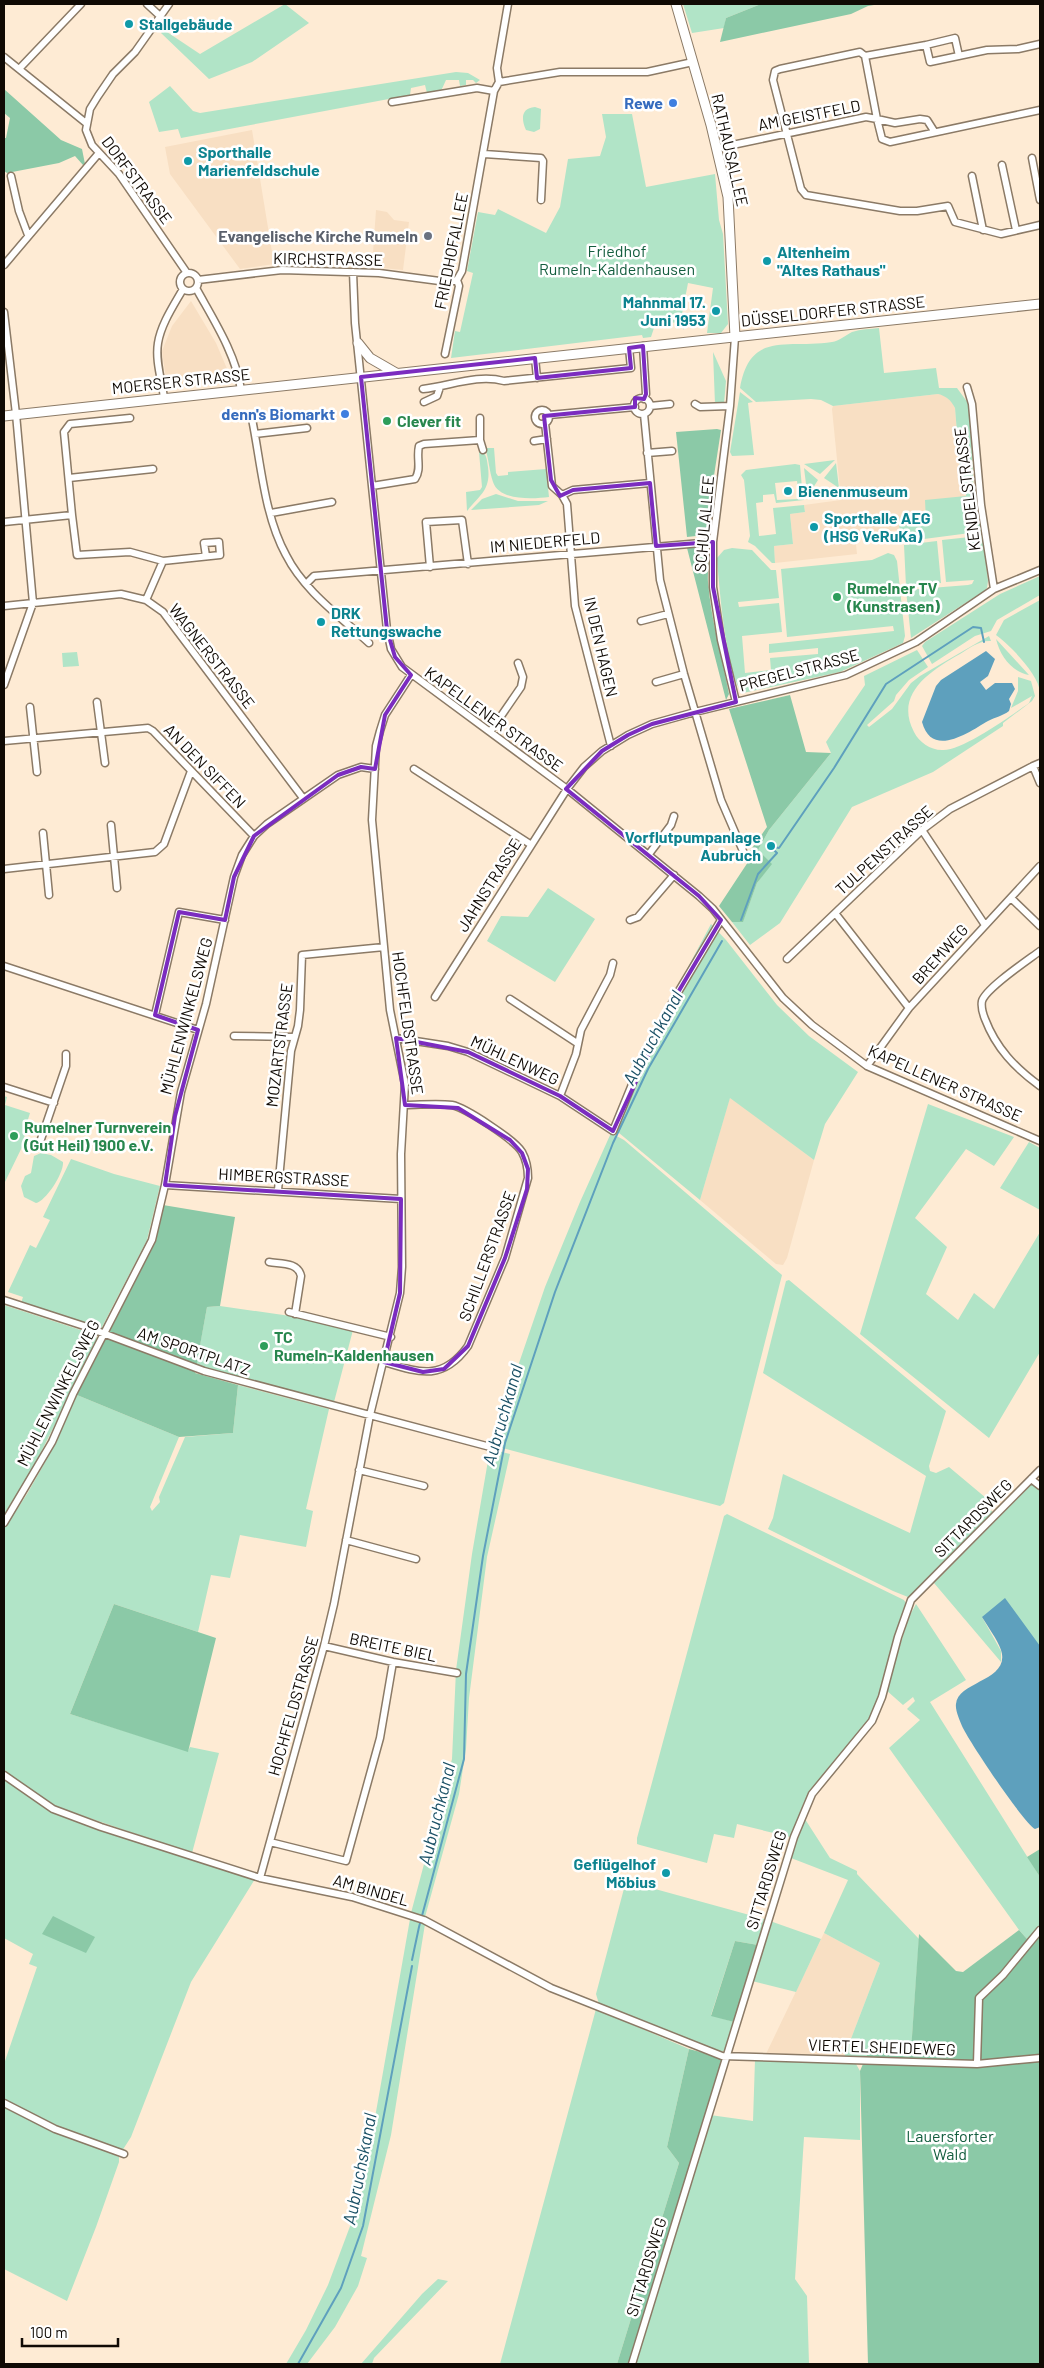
<svg xmlns="http://www.w3.org/2000/svg" width="1044" height="2368" viewBox="0 0 1044 2368" font-family="Barlow,sans-serif">
  <style>
    .built { fill: #f8dfc3 }
    .green { fill: #b1e4c7 }
    .forest { fill: #8bc9a7 }
    .water { fill: #5ea0bd }
    .lines { fill: none; stroke-linecap: round; stroke-linejoin: round }
    .stream { stroke: #5ea0bd; stroke-width: 2 }
    .minor-casing { stroke: #8b7a66; stroke-width: 9 }
    .secondary-casing { stroke: #8b7a66; stroke-width: 11 }
    .minor { stroke: #fff; stroke-width: 6 }
    .secondary { stroke: #fff; stroke-width: 9 }
    .marked { fill: none; stroke: #7b2cbf; stroke-width: 4; stroke-linejoin: round }
    .culture-dot { fill: #0f9aa8; stroke: #fff; stroke-width: 2 }
    .shop-dot { fill: #3f7fe0; stroke: #fff; stroke-width: 2 }
    .worship-dot { fill: #6b7280; stroke: #fff; stroke-width: 2 }
    .leisure-dot { fill: #2e9e5b; stroke: #fff; stroke-width: 2 }
    .labels { text-anchor: middle; stroke-width: 5; stroke-linejoin: round; paint-order: stroke }
    .culture-label { font-size: 16px; font-weight: bold; fill: #0d838f; stroke: #fff; text-anchor: start }
    .shop-label { font-size: 16px; font-weight: bold; fill: #366cbe; stroke: #fff; text-anchor: end }
    .street-label { font-size: 16px; fill: #100a04; stroke: #fff }
    .worship-label { font-size: 16px; font-weight: bold; fill: #5b616d; stroke: #fff; text-anchor: end }
    .park-label { font-size: 16px; fill: #135d3e; stroke: #fff }
    .leisure-label { font-size: 16px; font-weight: bold; fill: #27864d; stroke: #fff; text-anchor: start }
    .water-label { font-size: 18px; font-style: italic; fill: #1b5166; stroke: #fff }
  </style>
  <rect width="100%" height="100%" fill="#feebd4"/>
  <!-- built -->
  <path class="built" d="M252,130L274,264L240,269L170,174L165,147Z
    M376,210L387,212L394,220L409,222L403,270L372,267Z
    M191,301L216,343L231,378L167,386L162,351L172,326Z
    M938,394L944,395L952,402L955,408L960,469L965,468V475L961,476L966,484V496L926,521L899,525V530L855,535L857,554L775,563L774,546L793,544L790,514L805,512L804,505L841,500L832,409L833,406Z
    M730,1097L814,1160L787,1258L783,1265L776,1264L700,1200Z
    M824,1933L880,1963L844,2057L766,2054Z"/>
  <!-- green -->
  <path class="green" d="M285,4L309,23L252,62L209,79L161,33L164,30L200,54Z
    M683,4H761L726,18L724,28L692,33Z
    M456,72L468,73L480,80L476,83L473,80H466V85L460,86L459,80H446L441,91L427,93L425,85L411,88L410,95L181,138L178,129L159,132L149,102L170,86L193,111L200,113Z
    M535,107L541,109L540,129L534,132L526,130C521,119 521,108 535,107Z
    M602,114H632L646,187L715,174L719,220L723,234L728,324L721,333H707L713,288L688,283L682,314L684,330L678,322L655,325L651,337L643,338L642,335L451,358L455,331L460,332L473,273L467,271L478,212L495,215L498,209L546,233L560,207L568,159L600,156L606,137Z
    M879,328L884,373L936,368L939,388H957L968,403L970,412L974,497L970,498L973,518L978,517L983,536L988,581L987,588L984,591L911,638L906,590L968,585L972,584L974,580L946,582L942,540L970,537V533L901,542L899,524L926,521L925,500L966,496V484L961,485V476L965,475L964,469H960L955,408C951,400 946,396 938,394L833,406L821,400L811,399L756,402L740,388C750,330 787,349 832,342C839,341 846,335 852,332C861,329 870,329 879,328Z
    M713,352L726,381L724,404H715Z
    M740,392L753,402L748,403L754,455L732,456L730,452Z
    M485,448H494L496,473L498,476L508,475V472L546,469L549,497C533,499 499,501 493,482C489,471 489,459 485,448Z
    M479,452H483C487,456 487,461 488,467C491,490 480,495 467,511L466,492L480,490L482,487Z
    M835,460L820,474L804,464Z
    M836,463L839,488L824,478Z
    M795,464L800,465L802,488H798L797,481L775,483L777,500L798,499V492L803,491L804,500L776,503L774,494L763,495V502L756,503L759,536L776,534L773,508L804,505L805,512L790,514L793,544L774,546L775,563H772L755,546L748,542L750,536L744,480L741,475L746,470Z
    M804,468L818,480L811,491L807,492Z
    M496,494L518,501H548L539,505L471,510L482,499Z
    M937,541L941,583L910,588L906,586L904,545Z
    M732,548L752,550L771,570H776L779,598L738,602L739,607L779,603L782,632L742,636L745,673L771,670L770,658L818,654V648L769,653V644L894,631L893,626L787,637L781,569L872,560L888,553L894,555L897,561L905,636L903,643L840,672L743,693C726,677 719,583 717,558L724,550Z
    M1040,576V595L997,620L991,631L975,636L932,664L922,646L925,642L1000,594Z
    M1040,600V692C1039,675 1010,645 996,635L1004,620Z
    M989,636L991,641C980,640 969,648 960,654C930,671 894,694 914,732C919,742 930,750 942,750C961,752 1012,715 1029,703L1032,696L1011,708L1018,691V677L1031,681L1035,696L1032,701L1003,723V726L933,772L852,807L780,923L750,945L732,922L743,921L757,883L771,864L758,850L769,830L831,753L826,742L865,685L864,676L917,650L928,667L909,680L896,695L894,701L867,725L869,727L892,709L911,683L920,676Z
    M996,639L1029,675C1012,672 1000,656 996,639Z
    M77,652L79,666L63,667L62,653Z
    M548,888L595,919L555,982L487,941L501,916L528,917Z
    M711,924L726,940L777,1005L809,1036L858,1072L825,1124L814,1160L730,1098L700,1200L613,1128L637,1063Z
    M4,1096L7,1097L5,1105L30,1113L25,1129L24,1143L4,1184Z
    M928,1104L1014,1137L994,1166L966,1149L915,1218L947,1247L926,1294L958,1320L974,1293L994,1309L1040,1232V1352L989,1438L860,1334Z
    M611,1133L624,1140L782,1275L724,1503L720,1506L491,1445L545,1287L580,1202Z
    M1029,1142L1040,1148V1210L1000,1188Z
    M41,1153L51,1155L63,1162C64,1173 46,1201 36,1203L24,1197L21,1186L25,1176L31,1173L34,1156Z
    M71,1159L114,1174L160,1186L147,1240L101,1329L21,1303L23,1297L8,1292L30,1245L36,1248L50,1220L43,1217Z
    M789,1280L946,1411L929,1466L930,1471L936,1473L949,1467L992,1503L988,1508L994,1513L912,1596L908,1597L893,1591L768,1529L773,1518L783,1474L910,1533L926,1476L763,1373L786,1281Z
    M4,1305L96,1335L97,1341L34,1466L4,1517Z
    M220,1306L297,1317L353,1330L334,1402L196,1366L207,1307Z
    M238,1385L329,1409L306,1509L313,1511L306,1547L240,1535L230,1578L211,1575L198,1632L114,1604L70,1714L188,1751L190,1747L219,1753L192,1853L54,1806L4,1772V1529L27,1494L56,1443L77,1395L179,1437L150,1507L152,1511L160,1502L159,1497L185,1437L233,1433Z
    M490,1449L510,1454L487,1557L469,1698L466,1749L459,1794L425,1917L411,1913L452,1759L456,1670L472,1554Z
    M1033,1483L1040,1489V1648L982,1617L1001,1651V1662L934,1583Z
    M727,1514L904,1600L907,1605L879,1697L871,1718L810,1792L804,1802L793,1834L790,1837L737,1824L734,1838L714,1834L707,1863L640,1845L637,1844V1838L724,1516Z
    M916,1604L966,1680L930,1702L1040,1877V1926L1027,1939L1019,1930L889,1748L920,1720L907,1709L915,1701L913,1697L903,1705L886,1690L909,1617Z
    M4,1778L53,1812L255,1879L191,1982L131,2137L122,2151L55,2127L4,2100V2064L37,1967L29,1964L33,1954L4,1938Z
    M803,1816L830,1858L857,1871V1874L919,1939L911,2052H868L865,2058L844,2057L880,1963L824,1933L848,1880L791,1858Z
    M626,1881L764,1919L758,1945L735,1941L711,2015L734,2022L725,2050L721,2052L599,2004L596,1994Z
    M410,1919L425,1924L391,2135L361,2256L367,2258L358,2286L335,2327L307,2364H286L306,2330L328,2285L361,2197Z
    M770,1921L821,1939L796,1992L752,1981Z
    M596,2009L689,2049L667,2147L679,2163L617,2364H500Z
    M755,2060L856,2064L860,2071V2140L804,2137L795,2279L807,2296L809,2364H636L710,2115L753,2121Z
    M4,2104L119,2157V2162L96,2227L67,2301L4,2269Z
    M438,2279L448,2281L374,2358L372,2364H361L422,2294Z"/>
  <!-- forest -->
  <path class="forest" d="M761,4H880L868,6L851,14L720,42L726,18Z
    M4,89L61,140L82,149L85,164L83,165L75,156L59,163L7,173L4,171V138H6L10,118L4,113Z
    M717,429L721,430L708,515V531L705,535L687,537L676,432Z
    M701,546L705,547C711,556 707,572 708,582C711,620 722,657 729,694L726,700L687,548Z
    M790,695L806,752L831,753L769,830L758,850L772,864L757,883L743,922H732L719,906L750,859V851L767,827L729,709Z
    M163,1205L235,1217L220,1306L207,1307L195,1373L238,1385L233,1433L179,1437L77,1395L156,1241Z
    M114,1604L216,1638L188,1752L70,1714Z
    M1040,1849V1877L1027,1857Z
    M53,1916L95,1937L86,1953L42,1934Z
    M1040,1926V2364H868L860,2071L868,2052L911,2051L919,1934L956,1971L963,1972L1019,1930L1027,1939Z
    M735,1941L758,1945L734,2022L711,2016Z
    M689,2049L727,2059L636,2364H617L679,2163L667,2147Z"/>
  <!-- water -->
  <path class="water" d="M986,651L995,659L988,676L980,682L986,690L995,683H1012L1015,689L1009,699L1011,704L1009,711C1003,716 995,717 988,721C969,732 932,759 922,722L936,686L941,680Z
    M1005,1598L1040,1646V1827L1035,1829C1025,1825 968,1740 962,1726C960,1721 955,1710 956,1704C958,1681 1011,1681 1001,1650C997,1639 988,1627 982,1617Z"/>
  <g class="lines">
    <!-- stream -->
    <path class="stream" d="M774,847L779,848L834,768L886,684L973,627L981,628L984,642
      M741,920L758,874L777,853L773,849
      M412,1960L419,1927L464,1759L466,1674L483,1556L505,1443L555,1292L613,1143L648,1069L722,941
      M298,2364L341,2288L363,2226L412,1966"/>
    <!-- minor casing -->
    <g class="minor-casing">
      <path id="minor" d="M147,4L160,16
        M169,4L135,52L113,74L98,96L90,109L86,130L92,145L119,174L187,273
        M1040,44L1018,49L987,50L930,62L926,45L865,56L860,52L780,69L775,71L773,80L801,189L806,195L900,211H917L948,206L955,222L1001,234L1040,225
        M926,45L955,38L959,56
        M865,56L877,119L895,123L920,119L927,120L934,131
        M4,57L86,123
        M19,69L81,4
        M499,82L560,72H647L693,62
        M392,102L477,88L494,91
        M718,148L866,117L877,119L882,139L890,142L1040,110
        M484,154L541,158L543,161L541,200
        M1032,158L1040,200
        M1002,165L1016,230
        M11,176L19,211L28,235
        M972,176L983,230
        M4,265L99,153
        M353,272L355,323L387,630L391,649L402,667L567,789L699,896L713,909L783,998L812,1025L867,1066L1040,1141
        M180 282a9 9 0 1 1 18 0a9 9 0 1 1-18 0Z
        M198,280L282,270L379,273L447,282L457,280
        M457,280L462,271L494,91L499,82L497,68L508,4
        M196,288C213,319 236,354 241,390
        M4,312L16,414L33,603L4,685
        M735,337L730,406L713,542V587L721,640L736,702
        M643,346L646,394L644,399
        M445,354L459,286L457,280
        M535,358L537,378
        M967,387L972,404L981,505L994,589
        M423,389C450,386 477,374 504,381L631,368L629,348
        M164,398C162,381 155,361 158,343C161,324 174,305 183,289
        M634 406a8 8 0 1 1 16 0a8 8 0 1 1-16 0Z
        M424,402L437,396L440,387
        M695,404L700,407L730,406
        M650,406L670,404
        M535 417a7 7 0 1 1 14 0a7 7 0 1 1-14 0Z
        M644,414L660,580L684,674L721,800L746,858
        M549,415L635,407
        M252,419C261,463 264,515 286,555C304,591 341,617 369,643
        M545,423L552,486L562,495L567,504L575,606L611,746
        M255,434L307,428
        M480,440L483,450
        M534,441L547,439
        M647,453L672,451
        M69,478L153,469
        M372,486L415,479C422,469 416,458 419,446L424,444L480,440V418
        M562,495L573,490L650,483
        M271,513L332,502
        M72,515L64,432L70,424L130,418
        M4,522L72,515L77,555L130,552L163,561
        M430,567L426,522L462,520L468,564
        M306,584L314,576L713,542
        M146,600L163,561L220,555L219,542L204,543L206,556
        M4,606L121,594L146,600L163,612L303,798
        M641,621L668,614
        M656,682L684,674
        M97,702L105,763
        M30,707L37,772
        M490,732L521,687L523,677L518,663
        M4,741L148,728L153,731L254,836
        M1033,766L1040,763
        M414,769L530,844
        M111,825L117,888
        M922,830L985,925
        M43,833L49,895
        M649,854L671,825L674,816
        M4,869L155,852L164,844L191,771
        M1011,898L1040,926
        M835,913L909,1008
        M630,920L638,917L674,875
        M1040,951C1028,960 986,988 982,1001C981,1006 983,1014 985,1019C996,1048 1015,1068 1040,1086
        M787,959L922,830L950,809L1033,766L1040,783
        M4,966L198,1030
        M435,997L567,789L584,767L602,751L628,735L652,724L695,712L846,675L916,642L994,589L1040,570
        M510,999L577,1043
        M155,1015L179,912L225,920
        M234,1036L294,1037
        M396,1038L448,1046L468,1052L560,1096L613,1131L640,1065L674,999L721,920
        M867,1066L909,1008L1040,866
        M4,1087L54,1103
        M560,1096L576,1054L581,1030L610,975L613,963
        M39,1145L66,1066V1054
        M165,1185L401,1199
        M278,1190L291,1051L298,1026L300,1010L302,955L384,947
        M269,1262C281,1264 298,1262 301,1276L295,1314
        M4,1300L84,1326L204,1371L494,1448
        M289,1312L391,1337
        M384,1362C420,1373 443,1381 468,1346L505,1258L528,1178C528,1169 527,1161 522,1152C515,1140 466,1108 452,1105C437,1103 420,1105 405,1105
        M359,1470L424,1486
        M1031,1479L1040,1486
        M4,1523L52,1442L73,1394L152,1240L165,1185L181,1092L206,1004L234,877L242,855L254,836L267,824L338,775L361,767L375,769
        M346,1540L416,1559
        M324,1646L393,1662L457,1673
        M4,1775L53,1809L101,1827L260,1878L352,1897L424,1920L551,1988L722,2056L977,2064L1040,2058
        M270,1842L346,1861L380,1738L393,1662
        M260,1878L324,1646L334,1604L370,1415L400,1293L402,1267L401,1154L405,1084L390,1010L372,820L376,746L380,731L385,715L411,675
        M977,2064L979,1998L1003,1975L1040,1930
        M4,2103L55,2129L124,2154
        M632,2364L794,1837L812,1794L872,1721L882,1697L898,1637L911,1600L1040,1470"/>
    </g>
    <!-- secondary casing -->
    <g class="secondary-casing">
      <path id="secondary" d="M676,4L711,125L728,197L735,337
        M358,343L370,358L396,373
        M4,416L1040,304"/>
    </g>
    <!-- minor -->
    <use href="#minor" class="minor"/>
    <!-- secondary -->
    <use href="#secondary" class="secondary"/>
  </g>
  <!-- marked area -->
  <path class="marked" d="M643,346L646,394L644,399L635,398V407L544,416L551,480L560,496L573,490L650,483L656,546L713,542V587L736,702L652,724L628,735L602,751L566,789L699,896L721,920L674,999L613,1131L560,1096L468,1052L396,1038L405,1105L458,1108L510,1140L522,1153L528,1169L527,1189L505,1258L468,1346L444,1369L423,1372L384,1362L400,1293L401,1199L165,1185L175,1116L198,1030L155,1015L179,912L225,920L234,877L254,836L338,775L361,767L375,769L385,715L411,675L395,657L387,630L361,377L535,358L537,378L631,368L629,348Z"/>
  <!-- markers -->
  <g class="culture-dot">
    <circle cx="129" cy="24" r="5"/>
    <circle cx="188" cy="161" r="5"/>
    <circle cx="767" cy="261" r="5"/>
    <circle cx="716" cy="311" r="5"/>
    <circle cx="788" cy="491" r="5"/>
    <circle cx="814" cy="527" r="5"/>
    <circle cx="321" cy="622" r="5"/>
    <circle cx="771" cy="846" r="5"/>
    <circle cx="666" cy="1873" r="5"/>
  </g>
  <g class="shop-dot">
    <circle cx="673" cy="103" r="5"/>
    <circle cx="345" cy="414" r="5"/>
  </g>
  <circle class="worship-dot" cx="428" cy="236" r="5"/>
  <g class="leisure-dot">
    <circle cx="387" cy="421" r="5"/>
    <circle cx="837" cy="597" r="5"/>
    <circle cx="14" cy="1136" r="5"/>
    <circle cx="264" cy="1346" r="5"/>
  </g>
  <g class="labels">
    <!-- culture labels -->
    <g class="culture-label">
      <text x="139" y="30">Stallgebäude</text>
      <text x="198" y="158">Sporthalle<tspan x="198" dy="18">Marienfeldschule</tspan></text>
      <text x="777" y="258">Altenheim<tspan x="777" dy="18">"Altes Rathaus"</tspan></text>
      <text x="706" y="308" text-anchor="end">Mahnmal 17.<tspan x="706" dy="18">Juni 1953</tspan></text>
      <text x="798" y="497">Bienenmuseum</text>
      <text x="824" y="524">Sporthalle AEG<tspan x="824" dy="18">(HSG VeRuKa)</tspan></text>
      <text x="331" y="619">DRK<tspan x="331" dy="18">Rettungswache</tspan></text>
      <text x="761" y="843" text-anchor="end">Vorflutpumpanlage<tspan x="761" dy="18">Aubruch</tspan></text>
      <text x="656" y="1870" text-anchor="end">Geflügelhof<tspan x="656" dy="18">Möbius</tspan></text>
    </g>
    <!-- shop labels -->
    <g class="shop-label">
      <text x="663" y="109">Rewe</text>
      <text x="335" y="420">denn's Biomarkt</text>
    </g>
    <!-- street labels -->
    <g class="street-label">
      <text transform="translate(809 115) rotate(-11)" y="6">AM GEISTFELD</text>
      <text transform="translate(730 150) rotate(77)" y="6">RATHAUSALLEE</text>
      <text transform="translate(137 180) rotate(53)" y="6">DORFSTRASSE</text>
      <text transform="translate(451 251) rotate(-79)" y="6">FRIEDHOFALLEE</text>
      <text transform="translate(328 259) rotate(1)" y="6">KIRCHSTRASSE</text>
      <text transform="translate(833 311) rotate(-6)" y="6">DÜSSELDORFER STRASSE</text>
      <text transform="translate(181 381) rotate(-6)" y="6">MOERSER STRASSE</text>
      <text transform="translate(967 489) rotate(-97)" y="6">KENDELSTRASSE</text>
      <text transform="translate(704 524) rotate(-85)" y="6">SCHULALLEE</text>
      <text transform="translate(545 542) rotate(-5)" y="6">IM NIEDERFELD</text>
      <text transform="translate(601 647) rotate(77)" y="6">IN DEN HAGEN</text>
      <text transform="translate(212 656) rotate(52)" y="6">WAGNERSTRASSE</text>
      <text transform="translate(799 670) rotate(-15)" y="6">PREGELSTRASSE</text>
      <text transform="translate(494 719) rotate(36)" y="6">KAPELLENER STRASSE</text>
      <text transform="translate(205 766) rotate(46)" y="6">AN DEN SIFFEN</text>
      <text transform="translate(884 850) rotate(-42)" y="6">TULPENSTRASSE</text>
      <text transform="translate(489 885) rotate(-58)" y="6">JAHNSTRASSE</text>
      <text transform="translate(940 954) rotate(-48)" y="6">BREMWEG</text>
      <text transform="translate(186 1016) rotate(-75)" y="6">MÜHLENWINKELSWEG</text>
      <text transform="translate(408 1023) rotate(82)" y="6">HOCHFELDSTRASSE</text>
      <text transform="translate(279 1045) rotate(-83)" y="6">MOZARTSTRASSE</text>
      <text transform="translate(515 1060) rotate(25)" y="6">MÜHLENWEG</text>
      <text transform="translate(945 1083) rotate(24)" y="6">KAPELLENER STRASSE</text>
      <text transform="translate(284 1177) rotate(3)" y="6">HIMBERGSTRASSE</text>
      <text transform="translate(487 1256) rotate(-70)" y="6">SCHILLERSTRASSE</text>
      <text transform="translate(194 1351) rotate(19)" y="6">AM SPORTPLATZ</text>
      <text transform="translate(58 1393) rotate(-63)" y="6">MÜHLENWINKELSWEG</text>
      <text transform="translate(973 1518) rotate(-45)" y="6">SITTARDSWEG</text>
      <text transform="translate(393 1647) rotate(12)" y="6">BREITE BIEL</text>
      <text transform="translate(293 1706) rotate(-74)" y="6">HOCHFELDSTRASSE</text>
      <text transform="translate(766 1880) rotate(-73)" y="6">SITTARDSWEG</text>
      <text transform="translate(371 1890) rotate(16)" y="6">AM BINDEL</text>
      <text transform="translate(882 2047) rotate(2)" y="6">VIERTELSHEIDEWEG</text>
      <text transform="translate(646 2267) rotate(-73)" y="6">SITTARDSWEG</text>
    </g>
    <!-- worship labels -->
    <g class="worship-label">
      <text x="418" y="242">Evangelische Kirche Rumeln</text>
    </g>
    <!-- park labels -->
    <g class="park-label">
      <text x="617" y="257">Friedhof<tspan x="617" dy="18">Rumeln-Kaldenhausen</tspan></text>
      <text x="950" y="2142">Lauersforter<tspan x="950" dy="18">Wald</tspan></text>
    </g>
    <!-- leisure labels -->
    <g class="leisure-label">
      <text x="397" y="427">Clever fit</text>
      <text x="847" y="594">Rumelner TV<tspan x="847" dy="18">(Kunstrasen)</tspan></text>
      <text x="24" y="1133">Rumelner Turnverein<tspan x="24" dy="18">(Gut Heil) 1900 e.V.</tspan></text>
      <text x="274" y="1343">TC<tspan x="274" dy="18">Rumeln-Kaldenhausen</tspan></text>
    </g>
    <!-- water labels -->
    <g class="water-label">
      <text transform="translate(653 1038) rotate(-61)" y="6">Aubruchkanal</text>
      <text transform="translate(503 1415) rotate(-74)" y="6">Aubruchkanal</text>
      <text transform="translate(437 1814) rotate(-76)" y="6">Aubruchkanal</text>
      <text transform="translate(360 2169) rotate(-79)" y="6">Aubruchskanal</text>
    </g>
  </g>
  <!-- border -->
  <rect width="1044" height="2368" fill="none" stroke="#100a04" stroke-width="10"/>
  <!-- scale -->
  <path d="M22 2338v8h96v-8" fill="none" stroke="#100a04" stroke-width="2.5"/>
  <text x="30" y="2338" font-size="15" fill="#100a04" stroke="#ffffff" stroke-width="4" paint-order="stroke">100 m</text>
</svg>
